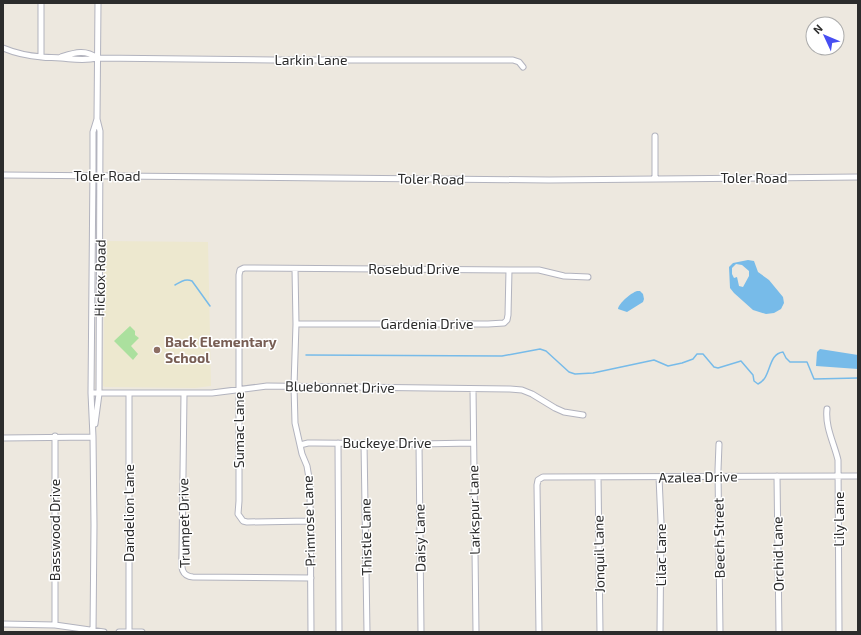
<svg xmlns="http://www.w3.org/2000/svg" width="861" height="635" viewBox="0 0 861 635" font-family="'Exo 2',sans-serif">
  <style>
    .education { fill: #ede8cf }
    .green { fill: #abe09e }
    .water { fill: #77bbe9; fill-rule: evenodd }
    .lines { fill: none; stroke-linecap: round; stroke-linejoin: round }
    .stream { stroke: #77bbe9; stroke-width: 1.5 }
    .minor-casing { stroke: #b2b3be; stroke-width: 7 }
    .minor { stroke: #fff; stroke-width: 5 }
    .education-dot { fill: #8d6e63; stroke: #fff; stroke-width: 1.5 }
    .labels { text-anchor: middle; stroke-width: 3; stroke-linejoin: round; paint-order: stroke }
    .street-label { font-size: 14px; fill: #2c2c2c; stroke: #fff }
    .education-label { font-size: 14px; font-weight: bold; fill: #785e54; stroke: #fff; text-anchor: start }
  </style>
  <rect width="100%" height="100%" fill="#ede8df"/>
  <!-- education -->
  <path class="education" d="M105,241L208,242L211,386L195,388L105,387L103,386Z"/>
  <!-- green -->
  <path class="green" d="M130,326L135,331V335L139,338L131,346L138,354L133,360L114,341Z"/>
  <!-- water -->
  <path class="water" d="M748,260L754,261L758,272L769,280L783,297L784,303L781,309L774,313L766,314L753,310L734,293L730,288L729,267L733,263ZM736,264L742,265L749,271V276L743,287L739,286L737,277L734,278L732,274V268Z
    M637,291H640L643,294L644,299L643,302L627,312L618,309C619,303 631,293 637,291Z
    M820,349L858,355V369L816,366L817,352Z"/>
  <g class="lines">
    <!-- stream -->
    <path class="stream" d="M175,285C181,282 185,278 192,281L210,306
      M306,355L502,356L540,349L546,351L569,372L575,374L593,373L654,360L668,366L682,363L693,359L697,354H703L714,367L718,368L741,361L753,375L754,381L758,384C772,378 767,354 783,352L786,358L790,362H807L814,379L858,378"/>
    <!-- minor casing -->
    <g class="minor-casing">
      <path id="minor" d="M3,48C15,53 29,56 42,57C48,58 55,57 61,58C74,59 84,61 97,58L274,60H513L519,62L523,67
        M41,57V3
        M61,57C74,53 85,49 97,58
        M3,175L549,180L858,177
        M655,178V136
        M295,269L296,324L294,386L295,423L302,454L307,466L310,484L311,632
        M296,324H488L504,323L507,320L508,315L509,270
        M473,389L476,632
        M91,393H212L267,386L510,389L522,390L532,394L555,408L564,412L583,415
        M184,394L182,553C182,564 179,576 193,577L311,578
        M827,409C825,427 834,443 838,460L839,632
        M95,424L99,394L100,131L97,119L98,3
        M3,438L93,437
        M338,443L339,632
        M364,443L367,632
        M419,444L421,632
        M719,444L718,470L720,632
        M300,445L308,443H315L419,444L473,443
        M777,476L779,632
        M598,477L600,632
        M659,477L661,522L660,632
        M310,521L247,522L243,521L238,514L239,501V275L240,270L244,268L509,270H539L564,276L588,277
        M3,624L55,625L104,632
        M55,625V436
        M93,632L94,525L93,437L91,393L93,167V132L97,119
        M119,632H142
        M129,632V393
        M539,632L537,485L538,480L543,477L858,476"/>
    </g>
    <!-- minor -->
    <use href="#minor" class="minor"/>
  </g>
  <!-- markers -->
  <circle class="education-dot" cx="157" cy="350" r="4"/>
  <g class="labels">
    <!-- street labels -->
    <g class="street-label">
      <text x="311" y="65">Larkin Lane</text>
      <text x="107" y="181">Toler Road</text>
      <text x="754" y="183">Toler Road</text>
      <text transform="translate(431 179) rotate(1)" y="5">Toler Road</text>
      <text x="414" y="274">Rosebud Drive</text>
      <text transform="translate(100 278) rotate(-89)" y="5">Hickox Road</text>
      <text x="427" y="329">Gardenia Drive</text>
      <text transform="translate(340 387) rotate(1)" y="5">Bluebonnet Drive</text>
      <text transform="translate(239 430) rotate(-90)" y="5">Sumac Lane</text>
      <text x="387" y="448">Buckeye Drive</text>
      <text transform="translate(698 477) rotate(-1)" y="5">Azalea Drive</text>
      <text transform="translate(474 510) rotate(-91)" y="5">Larkspur Lane</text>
      <text transform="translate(129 513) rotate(-90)" y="5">Dandelion Lane</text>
      <text transform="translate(839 519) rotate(-90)" y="5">Lily Lane</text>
      <text transform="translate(309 521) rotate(-92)" y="5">Primrose Lane</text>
      <text transform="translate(184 523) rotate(-91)" y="5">Trumpet Drive</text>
      <text transform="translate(55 530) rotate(-90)" y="5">Basswood Drive</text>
      <text transform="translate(366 537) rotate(-91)" y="5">Thistle Lane</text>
      <text transform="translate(420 538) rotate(-91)" y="5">Daisy Lane</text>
      <text transform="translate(719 538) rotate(-91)" y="5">Beech Street</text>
      <text transform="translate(599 554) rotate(-91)" y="5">Jonquil Lane</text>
      <text transform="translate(778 554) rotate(-91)" y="5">Orchid Lane</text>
      <text transform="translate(661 555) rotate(-90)" y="5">Lilac Lane</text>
    </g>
    <!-- education labels -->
    <g class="education-label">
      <text x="165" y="347">Back Elementary<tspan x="165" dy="16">School</tspan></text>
    </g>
  </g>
  <!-- border -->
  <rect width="861" height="635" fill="none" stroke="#2c2c2c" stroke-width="8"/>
  <!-- north arrow -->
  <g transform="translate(825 36) rotate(314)"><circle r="19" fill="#ffffff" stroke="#ababab"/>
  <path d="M0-3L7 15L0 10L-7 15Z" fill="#474ef2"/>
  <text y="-6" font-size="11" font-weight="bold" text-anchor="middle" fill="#2c2c2c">N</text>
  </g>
</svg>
